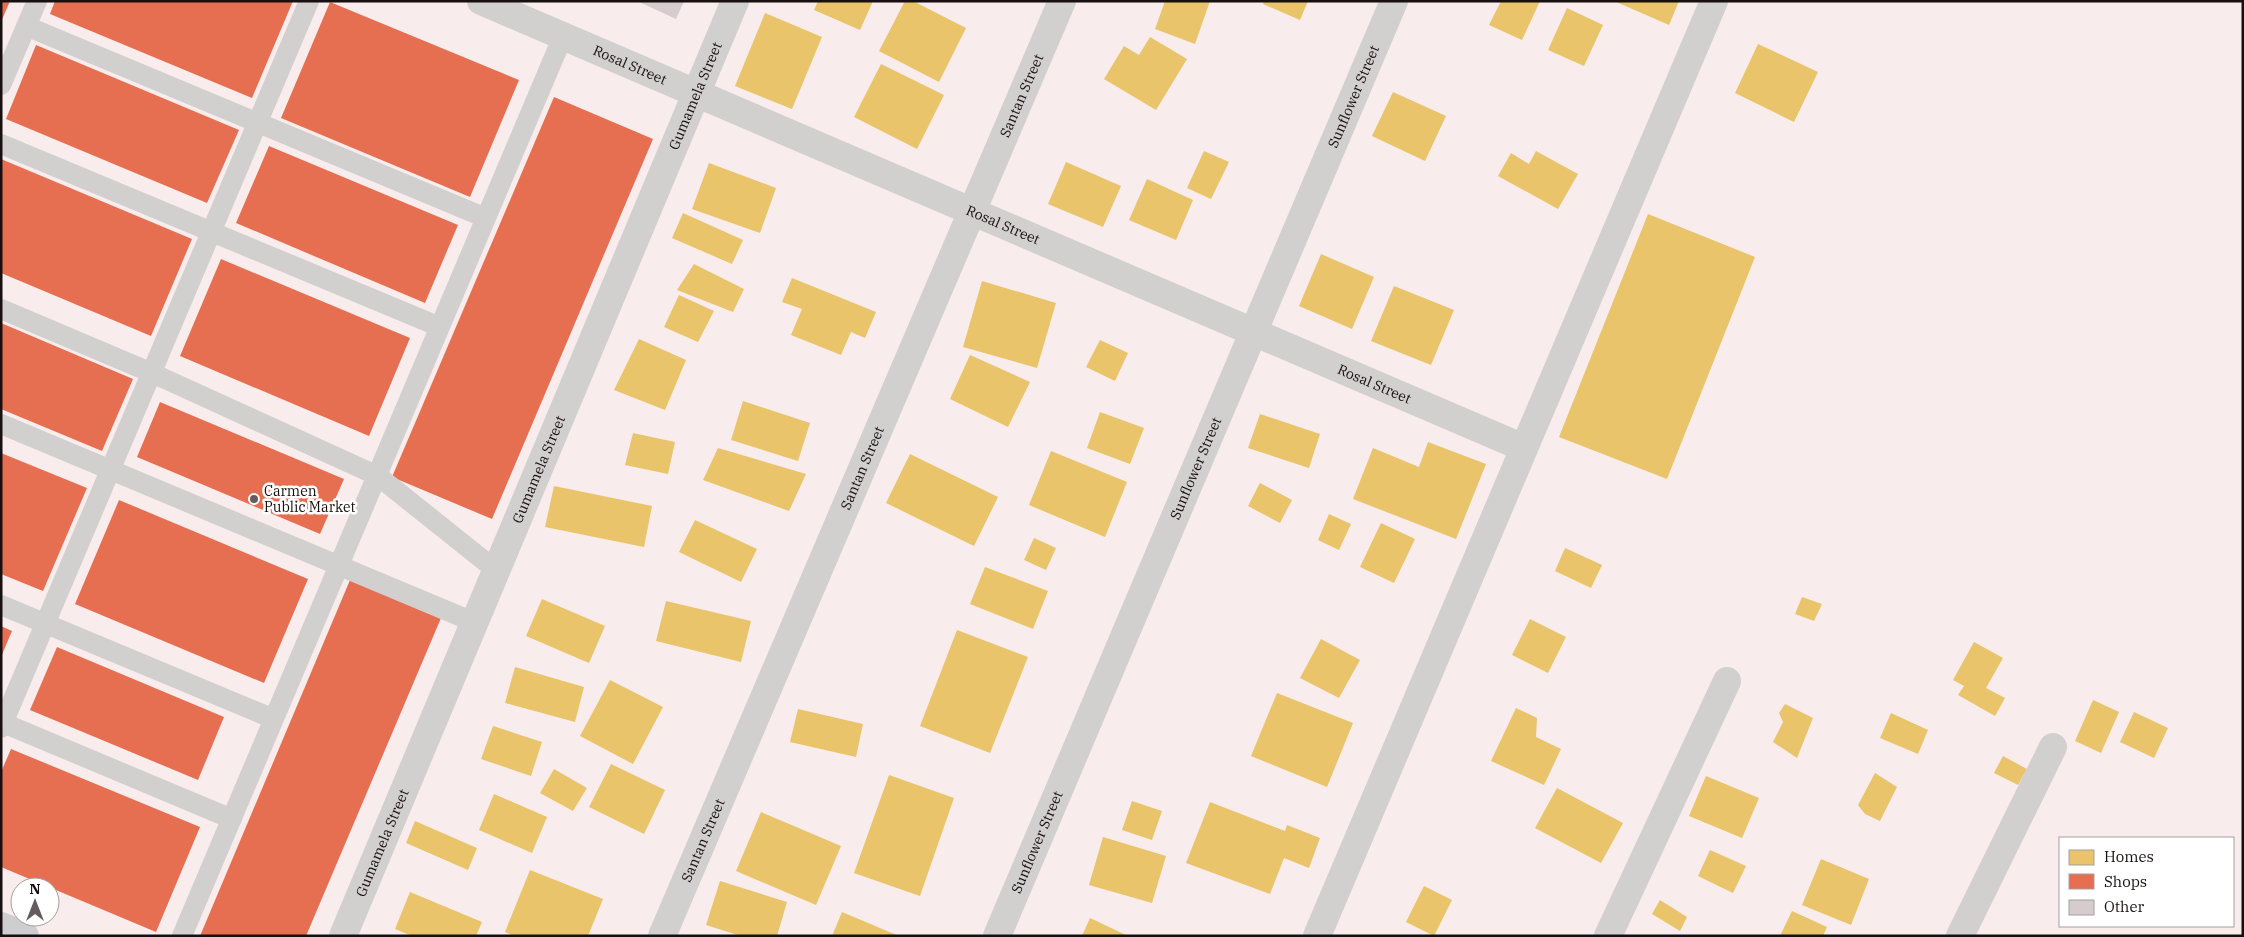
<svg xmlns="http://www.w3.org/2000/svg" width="2244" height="937" viewBox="0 0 2244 937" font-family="'IBM Plex Serif',serif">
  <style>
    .homes { fill: #e9c46a }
    .shops { fill: #e76f51 }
    .building { fill: #d7cccd }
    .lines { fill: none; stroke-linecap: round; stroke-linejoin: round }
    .lane { stroke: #d2cfcf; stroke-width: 20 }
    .street { stroke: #d2cfcf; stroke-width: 28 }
    .secondary { stroke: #ceced0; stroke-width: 28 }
    .poi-dot { fill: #665c5d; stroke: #fff; stroke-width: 2 }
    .labels { text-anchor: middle; stroke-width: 5; stroke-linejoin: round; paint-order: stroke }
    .street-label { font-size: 14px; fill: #180f10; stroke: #fff }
    .poi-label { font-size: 14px; fill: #180f10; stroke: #fff; text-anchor: start }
  </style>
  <rect width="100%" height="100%" fill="#f8ecec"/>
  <!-- homes -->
  <path class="homes" d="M818,1H873L860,30L814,10Z
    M905,1H913L966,28L939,82L879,51Z
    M1165,1H1210L1195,44L1155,29Z
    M1264,1H1308L1300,20L1263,4Z
    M1501,1H1540L1522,40L1489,25Z
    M1614,1H1679L1669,25Z
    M1567,8L1603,25L1584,66L1548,50Z
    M765,13L822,37L792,109L735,86Z
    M1150,37L1187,59L1156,110L1104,79L1124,46L1139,55Z
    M1758,44L1818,72L1794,122L1735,93Z
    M881,64L944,95L917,149L854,117Z
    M1393,92L1446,116L1425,161L1372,136Z
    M1204,151L1229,162L1211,199L1187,188Z
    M1536,151L1578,174L1558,209L1498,176L1511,153L1529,164Z
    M1066,162L1121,186L1103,227L1048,204Z
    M709,163L776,188L760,233L692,209Z
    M1147,179L1193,200L1176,240L1129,220Z
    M683,213L743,240L732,264L672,238Z
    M1648,214L1755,257L1667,479L1559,437Z
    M1321,254L1374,277L1352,329L1299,306Z
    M694,264L744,289L733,312L677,290Z
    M792,278L876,312L865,338L851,332L841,355L791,335L802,309L782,302Z
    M982,281L1056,303L1037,368L963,347Z
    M1394,286L1454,310L1431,365L1371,341Z
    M679,295L714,311L698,342L664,327Z
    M639,339L686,360L665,410L614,390Z
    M1100,340L1128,353L1115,381L1086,367Z
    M970,355L1030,382L1008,427L950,399Z
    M743,401L810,423L798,461L731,440Z
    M1100,412L1144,428L1130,464L1087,448Z
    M1260,414L1320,434L1309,468L1248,448Z
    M633,433L675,442L668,474L625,465Z
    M1428,442L1486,464L1456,539L1353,499L1373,448L1419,467Z
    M718,448L806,474L789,511L703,480Z
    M1051,451L1127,482L1105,537L1029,505Z
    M910,454L998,497L974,546L886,503Z
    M1260,483L1292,500L1280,523L1248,506Z
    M554,486L652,506L644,547L545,527Z
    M1329,514L1351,524L1339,550L1318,540Z
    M695,520L757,549L741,582L679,552Z
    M1381,523L1415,539L1394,583L1360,567Z
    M1034,538L1056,548L1046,570L1024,560Z
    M1565,548L1602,565L1591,588L1555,571Z
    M985,567L1048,591L1033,629L970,604Z
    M1802,597L1822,604L1814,621L1795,614Z
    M542,599L605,626L589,663L526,636Z
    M666,601L751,621L741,662L656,641Z
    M1530,619L1566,637L1548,673L1512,655Z
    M957,630L1028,657L990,753L920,726Z
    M1321,639L1360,660L1339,698L1300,678Z
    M1974,642L2003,658L1986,688L2005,698L1995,716L1958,695L1964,686L1953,680Z
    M515,667L584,687L575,722L505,703Z
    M610,680L663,707L633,764L580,736Z
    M1277,693L1353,723L1327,787L1251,756Z
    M2093,700L2119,712L2101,753L2075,741Z
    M1785,704L1813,718L1797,758L1773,742L1783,722L1779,713Z
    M1516,708L1537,718L1536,737L1561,749L1544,785L1491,761Z
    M798,709L863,724L856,757L790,742Z
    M2134,712L2168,728L2154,758L2120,742Z
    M1891,713L1928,730L1918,754L1880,738Z
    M493,726L542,742L531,776L481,759Z
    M2003,756L2027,769L2018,785L1994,773Z
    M611,764L665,790L644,834L589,807Z
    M554,769L587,788L573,811L540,793Z
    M1875,773L1897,787L1880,821L1865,814L1858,805Z
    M889,775L954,798L920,896L854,873Z
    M1706,776L1759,798L1742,838L1689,816Z
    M1557,788L1623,823L1601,863L1535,828Z
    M494,794L547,817L532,853L479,830Z
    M1132,801L1162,811L1152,840L1122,830Z
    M1210,802L1285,831L1287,825L1320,838L1309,868L1284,858L1270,894L1186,863Z
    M761,812L841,846L816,905L736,871Z
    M415,821L477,848L468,870L406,843Z
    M1103,837L1166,856L1152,903L1089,885Z
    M1710,850L1746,866L1733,893L1698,876Z
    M1821,859L1869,879L1851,925L1802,905Z
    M530,870L603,899L588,936H514L505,932Z
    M720,881L787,902L777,936H741L706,925Z
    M1424,886L1452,900L1434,936L1406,922Z
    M410,892L482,922L476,936H412L395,929Z
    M1660,900L1687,917L1680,931L1652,914Z
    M1792,911L1827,927L1823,936H1780Z
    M842,912L899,936H832Z
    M1090,918L1128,936H1082Z"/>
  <!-- shops -->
  <path class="shops" d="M1,1H10L1,22Z
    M55,1H293L252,98L50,14Z
    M330,2L519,80L470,197L281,118Z
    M36,45L239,130L207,203L6,119Z
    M554,97L653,139L492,519L392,477Z
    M269,146L458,225L425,303L236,223Z
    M1,159L192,239L151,336L1,273Z
    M221,259L410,338L369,436L180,356Z
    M1,323L133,379L102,451L1,409Z
    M160,402L344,479L320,534L137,457Z
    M1,453L87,488L43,591L1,574Z
    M119,500L308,579L264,683L75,604Z
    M350,580L441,618L306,936H200Z
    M1,626L12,631L1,657Z
    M57,647L224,717L198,780L30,710Z
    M11,749L200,827L156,932L1,867V772Z"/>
  <!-- building -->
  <path class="building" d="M637,1H684L676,19Z"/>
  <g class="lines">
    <!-- lane -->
    <path class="lane" d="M26,26L486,218
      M1,85L37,1
      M1,144L440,327
      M1,309L152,373L378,476L497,571
      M1,424L476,623
      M1,605L274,719
      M1,722L232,819
      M1,728L309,1
      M182,936L563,36"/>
    <!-- street -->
    <g class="street">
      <path id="s1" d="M481,1L1524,448"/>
      <path id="s2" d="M343,936L735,1"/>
      <path id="s3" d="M662,936L1062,1"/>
      <path id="s4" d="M997,936L1394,1"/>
      <path d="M1317,936L1714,1"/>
      <path d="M1608,936L1727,681"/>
      <path d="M1960,936L2053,747"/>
    </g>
    <!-- secondary -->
    <path class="secondary" d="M1,926L25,936"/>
  </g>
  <!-- markers -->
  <circle class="poi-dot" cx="254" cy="499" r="5"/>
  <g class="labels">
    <!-- street labels -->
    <g class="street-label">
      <text dy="5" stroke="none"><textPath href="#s1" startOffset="162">Rosal Street</textPath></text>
      <text dy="5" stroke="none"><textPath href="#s2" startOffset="911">Gumamela Street</textPath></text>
      <text dy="5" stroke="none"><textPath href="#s3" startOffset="914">Santan Street</textPath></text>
      <text dy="5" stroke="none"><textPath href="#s4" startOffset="912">Sunflower Street</textPath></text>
      <text dy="5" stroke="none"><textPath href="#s1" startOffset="568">Rosal Street</textPath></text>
      <text dy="5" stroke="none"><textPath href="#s1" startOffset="972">Rosal Street</textPath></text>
      <text dy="5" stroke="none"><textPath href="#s3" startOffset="509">Santan Street</textPath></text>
      <text dy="5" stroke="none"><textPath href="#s4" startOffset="508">Sunflower Street</textPath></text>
      <text dy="5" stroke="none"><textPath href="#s2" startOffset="506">Gumamela Street</textPath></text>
      <text dy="5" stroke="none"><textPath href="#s3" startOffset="104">Santan Street</textPath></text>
      <text dy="5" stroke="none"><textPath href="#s4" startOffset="102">Sunflower Street</textPath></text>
      <text dy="5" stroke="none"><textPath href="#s2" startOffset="101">Gumamela Street</textPath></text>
    </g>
    <!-- poi labels -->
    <g class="poi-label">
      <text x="264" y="496">Carmen<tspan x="264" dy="16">Public Market</tspan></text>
    </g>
  </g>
  <!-- border -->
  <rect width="2244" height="937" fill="none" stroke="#180f10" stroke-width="5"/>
  <!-- legend -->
  <rect x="2059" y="837" width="175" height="90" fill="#ffffff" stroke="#a39f9f"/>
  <rect x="2069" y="850" width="25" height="15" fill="#e9c46a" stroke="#a39f9f"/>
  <text x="2104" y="862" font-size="15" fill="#180f10">Homes</text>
  <rect x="2069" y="874" width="25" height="15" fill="#e76f51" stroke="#a39f9f"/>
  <text x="2104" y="887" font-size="15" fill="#180f10">Shops</text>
  <rect x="2069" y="900" width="25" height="15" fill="#d7cccd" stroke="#a39f9f"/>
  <text x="2104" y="912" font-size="15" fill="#180f10">Other</text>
  <!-- north arrow -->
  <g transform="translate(35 902)"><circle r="24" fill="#ffffff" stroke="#a39f9f"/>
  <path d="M0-4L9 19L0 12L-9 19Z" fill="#665c5d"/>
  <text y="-8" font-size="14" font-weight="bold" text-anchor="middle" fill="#180f10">N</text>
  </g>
</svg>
